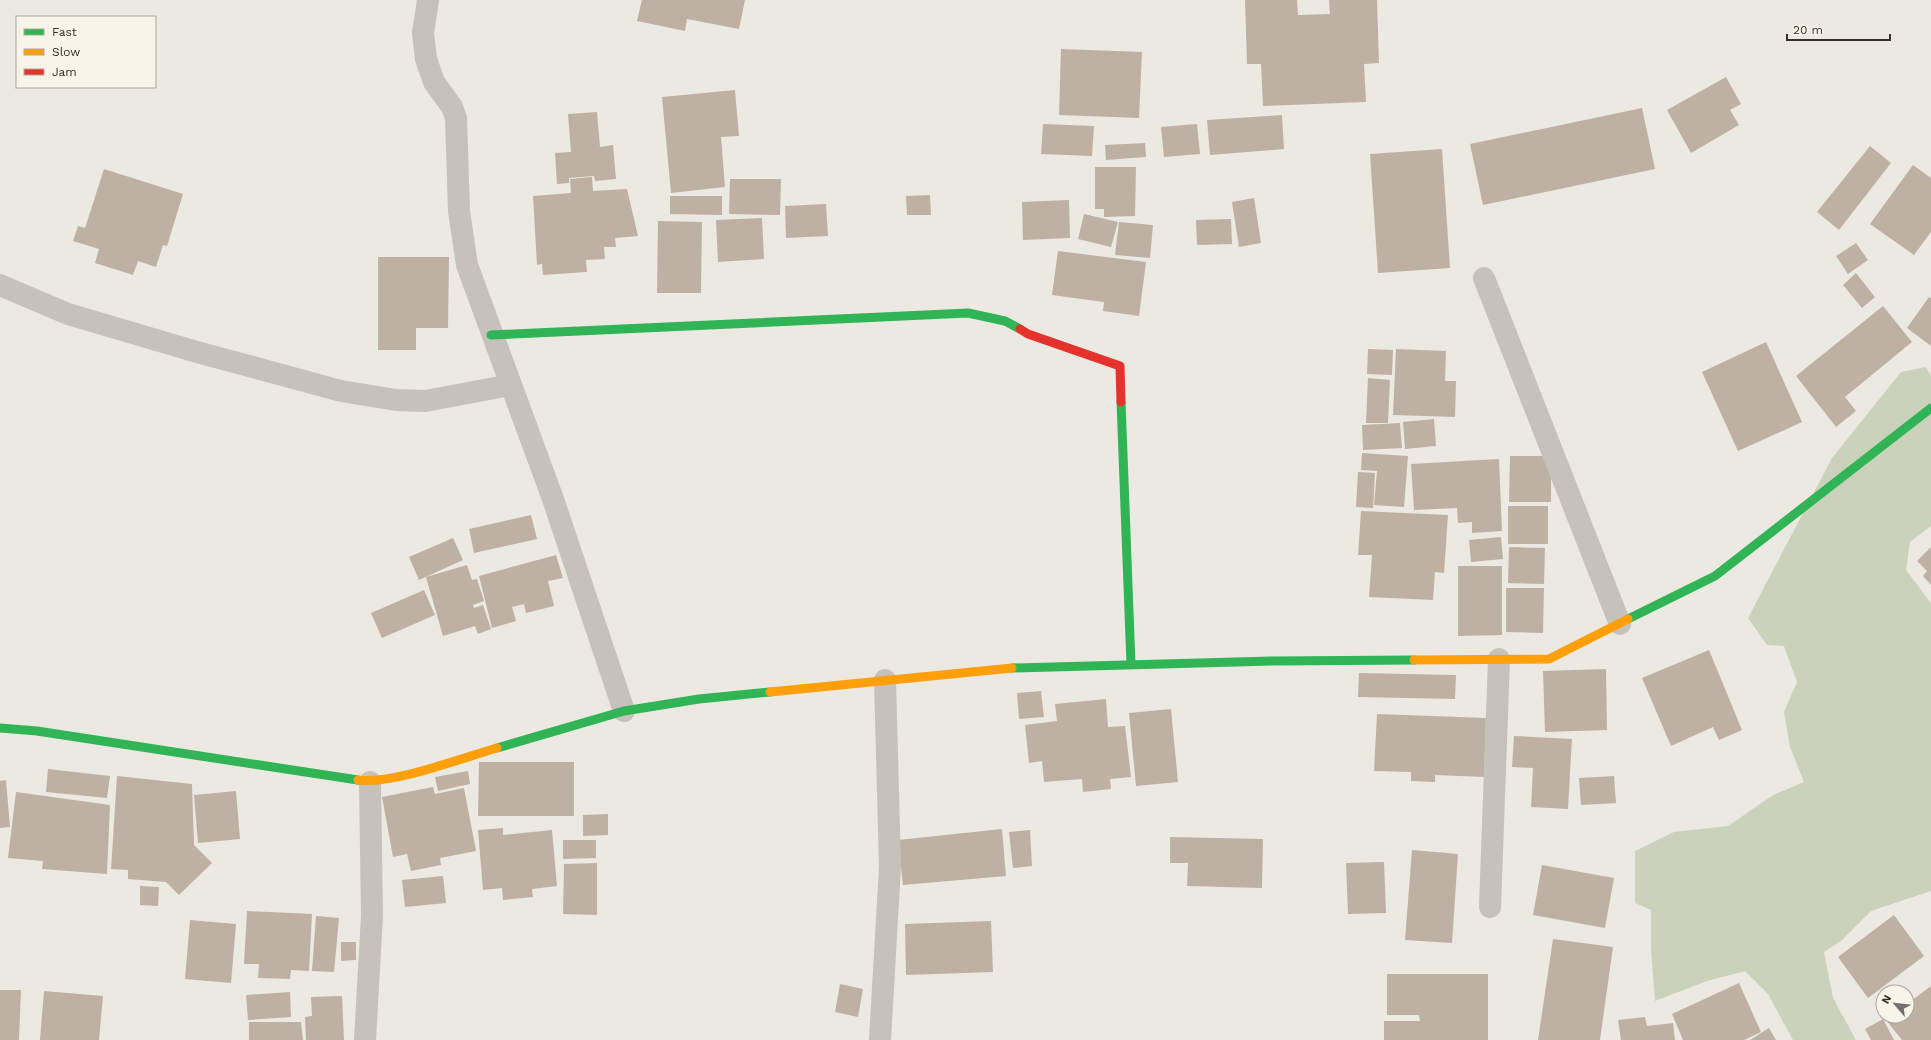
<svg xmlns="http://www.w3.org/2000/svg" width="1931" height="1040" viewBox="0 0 1931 1040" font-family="'Work Sans',sans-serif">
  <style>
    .green { fill: #cad2bc }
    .building { fill: #bfb0a4 }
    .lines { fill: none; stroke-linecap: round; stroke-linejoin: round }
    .street { stroke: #c6c1ba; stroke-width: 22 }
    .fast { stroke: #30b455; stroke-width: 9 }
    .slow { stroke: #ff9f0a; stroke-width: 9 }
    .jam { stroke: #e5322d; stroke-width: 9 }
  </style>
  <rect width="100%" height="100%" fill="#ece9e2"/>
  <!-- green -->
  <path class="green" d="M1926,367L1931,376V526L1910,542L1906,570L1931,603V891L1871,911L1841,941L1824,952L1833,998L1856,1040H1793L1768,994L1745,971L1707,981L1655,1001L1651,947V910L1635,903V851L1674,832L1728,826L1773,795L1804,782L1790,747L1784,712L1797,682L1784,646L1767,645L1748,618L1832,458L1901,372Z"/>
  <!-- building -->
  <path class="building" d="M642,0H745L739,29L687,19L685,31L637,21Z
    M1245,0H1297L1298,15L1330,14L1329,0H1377L1379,63L1364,64L1366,102L1263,106L1261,64H1247Z
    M1061,49L1142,52L1139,118L1059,115Z
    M1726,77L1741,104L1730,110L1739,125L1691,153L1667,110Z
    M735,90L739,136L721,137L725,187L671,193L662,97Z
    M1642,108L1655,169L1483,205L1470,144Z
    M597,112L600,147L613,145L616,179L595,181L594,176L569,178V183L557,184L555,153L571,152L568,114Z
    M1282,115L1284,149L1210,155L1207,120Z
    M1043,124L1094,126L1092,156L1041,154Z
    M1197,124L1200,154L1164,157L1161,127Z
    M1145,143L1146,157L1106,160L1105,145Z
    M1870,146L1891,163L1839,230L1817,212Z
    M1442,149L1450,268L1378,273L1370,154Z
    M1913,165L1931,178V232L1914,255L1870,224Z
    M1095,167H1136L1135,216L1104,217V209H1095Z
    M104,169L183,194L167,246L163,245L156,267L138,261L133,275L95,263L99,249L73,241L78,226L85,228Z
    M592,177L593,191L627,189L638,236L615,238L616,247H604L605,259L586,260L587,272L543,275L542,264L537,265L533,196L571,193L570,179Z
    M730,179H781L780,215L729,214Z
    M930,195L931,215H907L906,196Z
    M670,196H722V215L670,214Z
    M1254,198L1261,243L1239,247L1232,202Z
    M1069,200L1070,238L1023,240L1022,202Z
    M826,204L828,236L786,238L785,206Z
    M1084,214L1118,222L1111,247L1078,239Z
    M762,218L764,259L718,262L716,220Z
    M1231,219L1232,244L1197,245L1196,220Z
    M658,221L702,222L701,293H657Z
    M1119,222L1153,225L1150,258L1115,255Z
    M1856,243L1868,260L1848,274L1836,256Z
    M1058,251L1146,262L1139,316L1103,311L1104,302L1052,295Z
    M378,257H449L448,328H416V350H378Z
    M1856,273L1875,297L1862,308L1843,285Z
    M1929,297L1931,298V346L1907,328Z
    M1883,306L1912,342L1845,397L1856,411L1836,427L1796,376Z
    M1766,342L1802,422L1738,451L1702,372Z
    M1368,349L1393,350L1392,375L1367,374Z
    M1396,349L1446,351L1445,381H1456L1455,417L1393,415Z
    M1368,378L1390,380L1388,423H1366Z
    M1434,419L1436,446L1405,449L1403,422Z
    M1400,423L1402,448L1363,450L1362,425Z
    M1362,453L1408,456L1404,507L1374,505L1377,471L1361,470Z
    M1510,456H1551V502H1509Z
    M1499,459L1502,531L1472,533V522L1458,523L1457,508L1414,510L1411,464Z
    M1358,472L1375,473L1373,508L1356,507Z
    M1508,506H1548V544H1508Z
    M1361,511L1448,515L1444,573L1435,572L1433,600L1369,597L1372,555H1358Z
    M531,515L537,539L474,553L469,529Z
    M1501,537L1503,559L1471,562L1469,540Z
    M453,538L463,560L419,580L409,557Z
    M1509,547L1545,548L1544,584L1508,583Z
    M1931,547V585L1923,576L1927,571L1917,561Z
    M556,555L563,578L548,581L554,606L526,613L524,604L512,607L516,621L492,628L479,576Z
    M467,565L472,580L477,579L484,601L473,605L474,608L483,605L491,629L478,634L475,626L443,636L426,577Z
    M1458,566H1502V635L1458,636Z
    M1506,588H1544L1543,633L1506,632Z
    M424,590L435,615L382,638L371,613Z
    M1709,650L1742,730L1719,740L1713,727L1671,746L1642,678Z
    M1606,669L1607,730L1545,732L1543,671Z
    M1359,673L1456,675L1455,699L1358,697Z
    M1041,691L1044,717L1019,719L1017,693Z
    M1106,699L1108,727L1125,726L1131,777L1110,779L1111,789L1083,792L1082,779L1044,782L1042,761L1029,763L1025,725L1057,721L1055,704Z
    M1171,709L1178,782L1136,786L1129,713Z
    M1377,714L1486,718L1484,777L1435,775V782L1411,781V772L1374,771Z
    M1514,736L1572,739L1568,809L1531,807L1533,768L1512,767Z
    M479,762H574V816H478Z
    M48,769L110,776L107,798L46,792Z
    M468,771L470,784L438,791L435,777Z
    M117,776L192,784L194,845L212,863L179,895L166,882L128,879V870L111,869Z
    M1614,776L1616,803L1581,805L1579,778Z
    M6,780L10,827L0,828V781Z
    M433,787L435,794L464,788L476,851L440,858L441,865L411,871L407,854L393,857L382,797Z
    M236,791L240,839L198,843L194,795Z
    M16,792L110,805L107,874L42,869L43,861L8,858Z
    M608,814V835L583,836V815Z
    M503,828V835L552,830L557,886L532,889L533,897L503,900L502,888L483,890L478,830Z
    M1002,829L1006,876L903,885L898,840Z
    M1030,830L1032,866L1013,868L1009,832Z
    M1170,837L1263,839L1262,888L1187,886L1188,863H1170Z
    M563,840H596V858L563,859Z
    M1412,850L1458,854L1452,943L1405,940Z
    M1384,862L1386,913L1348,914L1346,863Z
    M597,863V915L563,914L564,864Z
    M1542,865L1614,878L1605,928L1533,915Z
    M443,876L446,903L405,907L402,880Z
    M140,886L159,887L158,906L140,905Z
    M247,911L312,914L309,971L291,970L290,979L258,978L259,964H244Z
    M1894,915L1924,956L1868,998L1838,957Z
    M316,916L339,918L334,972L312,971Z
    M190,920L236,924L231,983L185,979Z
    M991,921L993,972L906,975L905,924Z
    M1553,939L1613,947L1600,1040H1538Z
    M341,942H356V960L341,961Z
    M1387,974H1488V1040H1384V1021H1420L1419,1015H1387Z
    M1739,983L1761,1032L1744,1040H1683L1672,1014Z
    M840,984L863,989L858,1017L835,1012Z
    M1931,986V1040H1902L1886,1020L1891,1016H1907V1004Z
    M0,990H21L19,1040H0Z
    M44,991L103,996L99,1040H40Z
    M290,992L291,1017L248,1020L246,995Z
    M342,996L344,1040H306L305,1017L312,1016L311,997Z
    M1645,1017L1647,1026L1673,1023L1675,1040H1621L1618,1020Z
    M1883,1019L1894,1040H1871L1865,1029Z
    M249,1022H301L303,1040H249Z
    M1769,1028L1776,1040H1750Z"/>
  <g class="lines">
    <!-- street -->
    <path class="street" d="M428,0L423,33L426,59L434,82L452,107L456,118L459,211L467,265L553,499L624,711
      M1484,278L1620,624
      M0,285L68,314L197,352L341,391L396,400L425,401L511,385
      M1490,907L1499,659
      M365,1040L372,915L370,782
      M880,1040L890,867L885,680"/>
    <!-- fast -->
    <path class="fast" d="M491,335L968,313L1005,321L1020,329
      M1121,402L1131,664
      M1628,619L1715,576L1931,408
      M1012,668L1273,661L1414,660
      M0,728L37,731L358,780
      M497,748L624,711L699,699L770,692"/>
    <!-- slow -->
    <path class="slow" d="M1414,660L1549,659L1628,619
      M770,692L1012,668
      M358,780C391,785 462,758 497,748"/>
    <!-- jam -->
    <path class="jam" d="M1020,329L1028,334L1120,366L1121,402"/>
  </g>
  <!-- legend -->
  <rect x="16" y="16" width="140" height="72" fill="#f9f4e9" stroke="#aba59c"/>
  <rect x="24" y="29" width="20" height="6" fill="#30b455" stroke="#aba59c"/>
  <text x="52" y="36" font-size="12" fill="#362f29">Fast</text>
  <rect x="24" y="49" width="20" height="6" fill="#ff9f0a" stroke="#aba59c"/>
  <text x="52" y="56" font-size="12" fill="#362f29">Slow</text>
  <rect x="24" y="69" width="20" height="6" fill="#e5322d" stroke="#aba59c"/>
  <text x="52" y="76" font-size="12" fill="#362f29">Jam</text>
  <!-- north arrow -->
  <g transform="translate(1895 1004) rotate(298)"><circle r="19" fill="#f9f4e9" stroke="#aba59c"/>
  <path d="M0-3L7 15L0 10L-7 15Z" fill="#76706a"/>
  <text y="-6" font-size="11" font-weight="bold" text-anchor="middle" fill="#362f29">N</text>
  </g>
  <!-- scale -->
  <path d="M1787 34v6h103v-6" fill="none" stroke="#362f29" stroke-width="2"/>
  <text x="1793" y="34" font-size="12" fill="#362f29" stroke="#f9f4e9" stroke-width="3" paint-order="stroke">20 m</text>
</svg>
